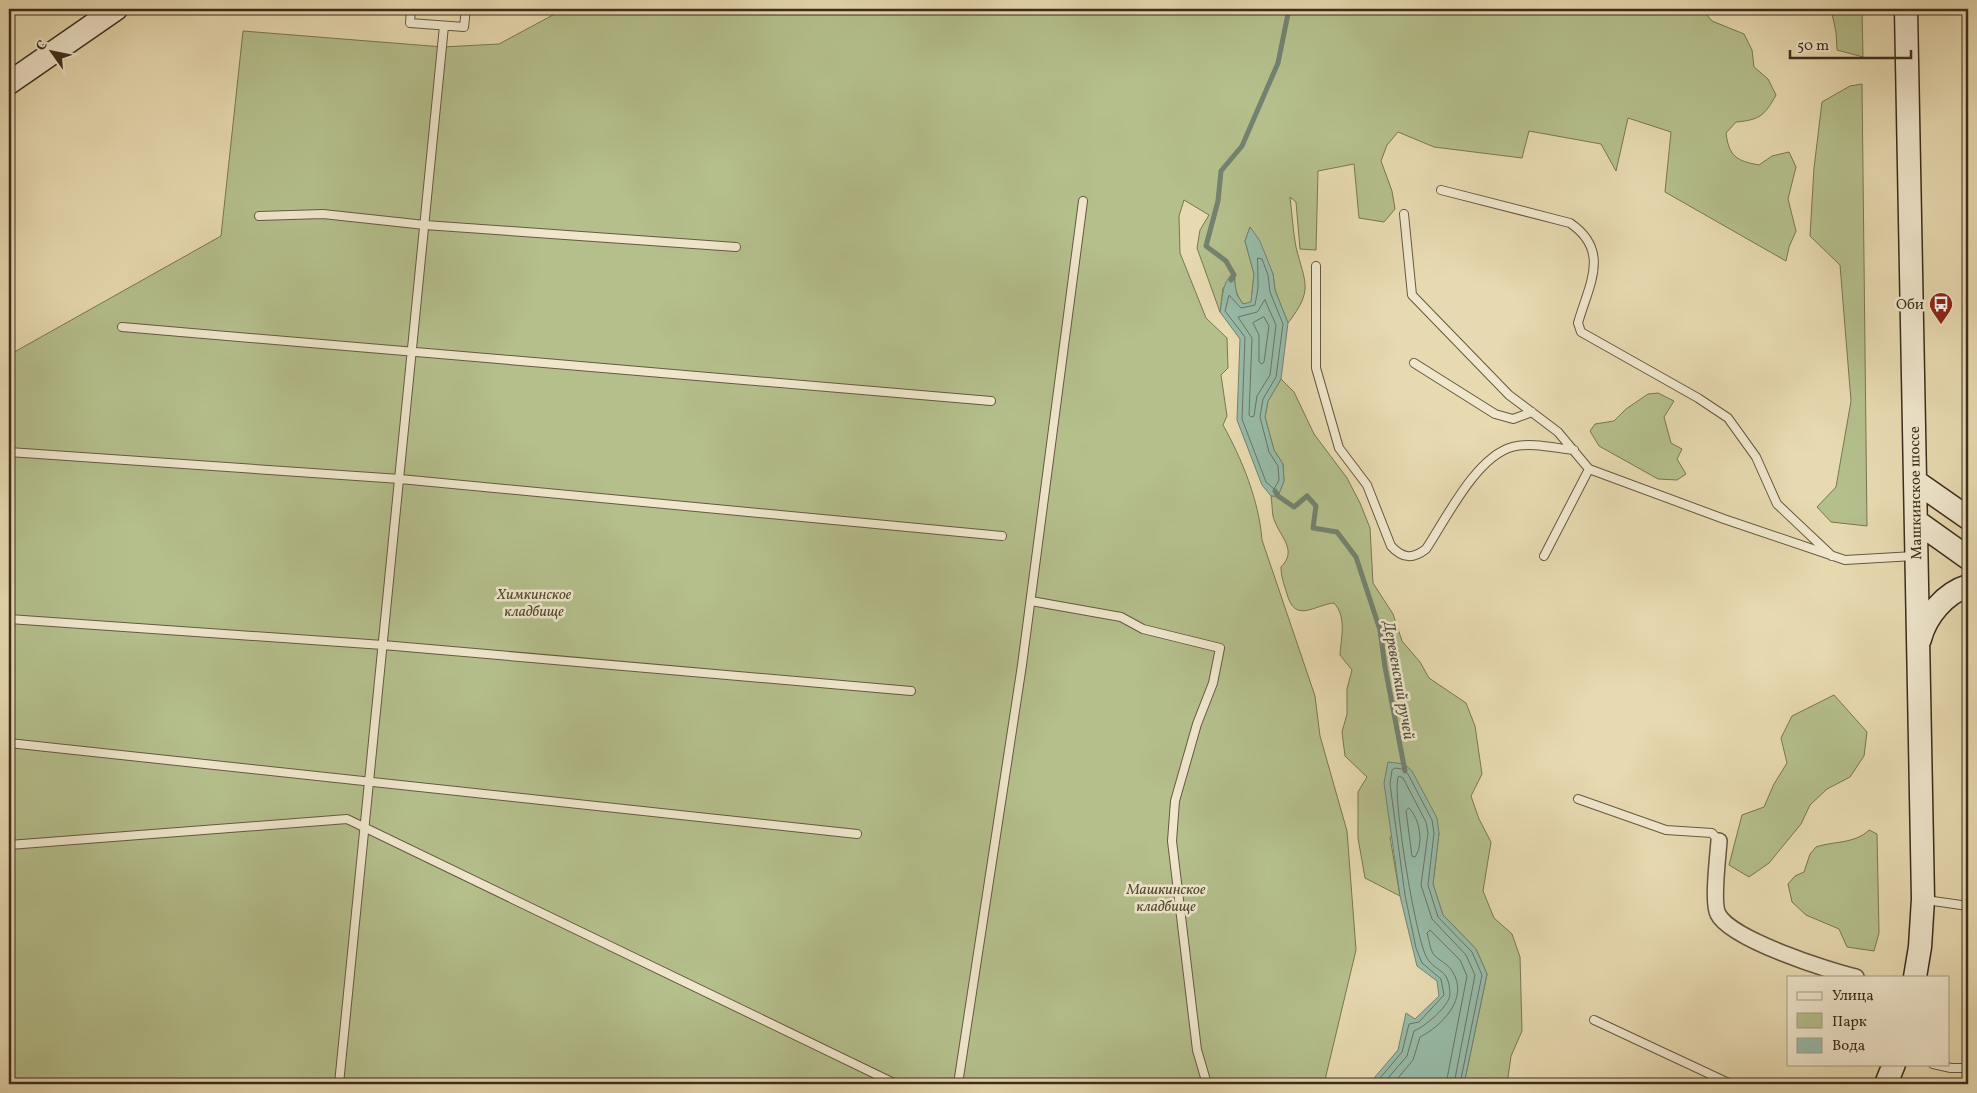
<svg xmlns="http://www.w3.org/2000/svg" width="1977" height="1093" viewBox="0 0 1977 1093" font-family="Vollkorn,serif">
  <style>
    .green { fill: #b4bf8c; stroke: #787654 }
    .water { fill: #97baa7; stroke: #73826f }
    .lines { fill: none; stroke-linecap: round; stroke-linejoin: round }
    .shore { stroke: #6a7462; stroke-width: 1 }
    .stream { stroke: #73826f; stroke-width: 5 }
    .service-casing { stroke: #675841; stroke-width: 10 }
    .minor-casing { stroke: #675841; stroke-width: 18 }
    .secondary-casing { stroke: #3c2d1c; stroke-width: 25 }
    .service { stroke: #efe6cc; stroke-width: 8 }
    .minor { stroke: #efe6cc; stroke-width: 15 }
    .secondary { stroke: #efe6cc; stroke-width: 22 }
    .labels { text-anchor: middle; stroke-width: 5; stroke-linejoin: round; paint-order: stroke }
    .poi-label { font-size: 15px; fill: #3c2d1c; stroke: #efe6cc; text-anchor: end }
    .street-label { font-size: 15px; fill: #3c2d1c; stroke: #efe6cc }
    .park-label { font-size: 15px; font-style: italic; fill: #544a32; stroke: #efe6cc }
    .water-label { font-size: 16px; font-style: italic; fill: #53503f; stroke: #efe6cc }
  </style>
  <rect width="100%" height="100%" fill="#e7d9b0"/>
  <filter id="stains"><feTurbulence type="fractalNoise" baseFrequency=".004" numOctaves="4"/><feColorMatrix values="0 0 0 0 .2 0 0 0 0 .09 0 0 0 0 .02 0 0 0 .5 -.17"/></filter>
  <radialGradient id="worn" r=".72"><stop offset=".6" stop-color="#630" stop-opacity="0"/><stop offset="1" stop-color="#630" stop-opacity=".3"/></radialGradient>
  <!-- green -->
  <path class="green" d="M564,9H1702L1712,21L1744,34L1752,50L1754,67L1768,79L1776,95C1765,115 1760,120 1736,122L1726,133C1729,156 1736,161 1759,165L1772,156L1789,152L1796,167L1788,199L1796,231L1789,247L1786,261L1665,192L1671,132L1628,118L1616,171L1601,144L1529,131L1522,158L1434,147L1398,132L1387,145L1381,161L1392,191L1395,209L1384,222L1359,218L1354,164L1318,171L1316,250L1300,249L1296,202L1290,197C1292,214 1293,231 1296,247C1305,284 1314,289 1288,323L1275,290L1273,274L1250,227L1245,241L1254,274L1251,303L1243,304C1237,295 1234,289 1235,278L1223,288L1220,312L1197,248L1200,230L1209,215L1184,200L1179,216L1180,253L1206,318L1227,338L1228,368L1221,375L1227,416L1223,425C1242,459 1259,501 1262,540L1315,696L1320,736L1347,831L1356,950L1324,1084H9V355L221,236L243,31L443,47L499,44Z
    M1831,9H1862L1863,57L1837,50L1836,32Z
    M1862,84L1867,526L1831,522L1817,507L1836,487L1851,401L1840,265L1810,236L1814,168L1822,102L1850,86Z
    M1281,379L1294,392L1314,434L1347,478L1360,503L1370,528L1373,583L1393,614L1402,641L1420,662L1429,678L1466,703L1475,726L1482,774L1471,796L1479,819L1491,842L1483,891L1494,918L1512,934L1520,957L1522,1031L1511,1056L1507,1084H1464L1487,974L1476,949L1443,915L1433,884L1439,833L1390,837L1400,896L1365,878L1358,838V792L1367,777L1345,756L1342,732L1347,714V689L1352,670L1340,655C1341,638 1347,617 1334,603C1314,605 1295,624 1287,594C1284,584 1281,577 1281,567C1299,549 1278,536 1273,516C1272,510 1272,502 1271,496H1278L1284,481L1283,464L1274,450L1265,417L1268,401Z
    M1658,393L1674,401L1664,417L1671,443L1682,449L1677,459L1686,474L1677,480L1658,479L1599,446L1590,431L1595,424L1614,421L1626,409L1648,394Z
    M1834,695L1867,732L1864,756L1850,777L1827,789L1810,805L1801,824L1769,863L1749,877L1729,865L1742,815L1764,807L1774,784L1787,763L1781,738L1792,716Z
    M1869,830L1877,834L1879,933L1874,951L1847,947L1839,929L1806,915L1792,902L1788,884L1795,876L1804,872L1810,854L1816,847C1833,841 1855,844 1869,830Z"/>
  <!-- water -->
  <path class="water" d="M1250,227L1260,241L1273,274L1275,290L1288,323L1281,379L1268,401L1265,417L1274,450L1283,464L1284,481L1278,496H1271L1262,485L1237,420L1240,339L1220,312C1223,298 1221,284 1233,273L1237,295L1243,304L1251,302L1254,274L1245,241Z
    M1388,762L1404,764L1412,771L1437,818L1439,833L1433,884L1443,915L1476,949L1487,974L1464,1084H1369L1398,1050L1406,1013L1415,1019L1439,996L1437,981L1417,966L1400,896L1384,783Z"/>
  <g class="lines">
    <!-- shore -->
    <path class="shore" d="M1258,258L1262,259L1268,275L1270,292L1283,324L1276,377L1263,399L1260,417L1269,452L1278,466L1279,480L1274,489L1266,482L1242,419L1245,337L1225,311L1229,295L1241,308L1255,305L1258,288Z
      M1265,300L1276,325L1270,375L1257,396L1254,416L1251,417L1249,415L1252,338L1238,317L1257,312Z
      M1264,317L1269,326L1264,362L1262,364L1259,362V335L1253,323Z
      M1409,808C1420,819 1424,844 1415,857L1412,856L1406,811Z
      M1375,1084L1402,1052L1409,1024L1419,1022L1444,995L1441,979L1422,963L1416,948L1405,895L1390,784L1392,770L1395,768L1402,769L1408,774L1432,820L1434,833L1428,885L1438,917L1472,952L1482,975L1460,1084
      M1383,1084L1407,1056L1414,1031C1424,1027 1450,1006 1450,994C1449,967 1437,974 1427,958C1416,942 1390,784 1399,776L1403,778L1426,822L1428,833L1421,885L1432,919L1466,955L1475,975L1454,1084
      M1393,1084L1413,1060L1420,1037C1442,1026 1470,997 1452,971C1448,964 1440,961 1434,955C1430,950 1429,939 1427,933L1430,930L1460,960L1467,976L1446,1084"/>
    <!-- stream -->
    <path class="stream" d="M1231,280L1234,275L1226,261L1206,246L1218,201L1221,171L1242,146L1278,63L1289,9
      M1275,491L1278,496L1294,507L1307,496L1316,506L1313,528L1337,532L1356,557L1380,630L1385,667L1405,771"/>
    <!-- service casing -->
    <g class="service-casing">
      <path id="service" d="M411,9L410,23L464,27L466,9
        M1441,190L1570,223C1611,251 1589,284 1578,323L1581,332L1698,398L1728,418L1756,457L1777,504L1832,556
        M1404,214L1412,295L1509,395L1558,432L1589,469
        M259,216L323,214L425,225L736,247
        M1316,266V368L1339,448L1367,485L1391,546C1403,559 1413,559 1426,549C1446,519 1476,457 1512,447C1530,442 1555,448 1574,450
        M122,327L991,401
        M1414,363L1495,414L1513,419L1532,412
        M9,452L400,479L1002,536
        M1544,556L1589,469L1724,519L1845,560L1914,556
        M1031,601L1121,617L1143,629L1220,648L1213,683L1197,724L1175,801L1172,841L1197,1050L1207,1084
        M9,619L383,645L911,691
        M9,743L857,834
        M1578,799L1666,830L1712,833L1719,841
        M9,845L347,819L896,1084
        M1926,900L1968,906
        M1594,1020L1731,1084
        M1933,1064L1951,1068H1968
        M1967,1081L1968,1078
        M339,1084L444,26
        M958,1084L1022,665L1083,201"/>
    </g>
    <!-- minor casing -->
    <g class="minor-casing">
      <path id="minor" d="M1719,841C1718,856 1712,903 1718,914C1730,939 1829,971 1856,977"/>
    </g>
    <!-- secondary casing -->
    <g class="secondary-casing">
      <path id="secondary" d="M1906,9L1923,899L1920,947L1915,977
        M9,83L116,9
        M1915,481L1968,518
        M1916,521L1968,558
        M1920,639C1926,616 1945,593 1968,586
        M1886,1084L1894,1064"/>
    </g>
    <!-- service -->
    <use href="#service" class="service"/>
    <!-- minor -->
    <use href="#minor" class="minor"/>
    <!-- secondary -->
    <use href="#secondary" class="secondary"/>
  </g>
  <!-- icons -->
  <defs>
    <g id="bus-pin" transform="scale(1.25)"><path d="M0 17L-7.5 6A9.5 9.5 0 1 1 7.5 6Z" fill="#8f2418" stroke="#efe6cc"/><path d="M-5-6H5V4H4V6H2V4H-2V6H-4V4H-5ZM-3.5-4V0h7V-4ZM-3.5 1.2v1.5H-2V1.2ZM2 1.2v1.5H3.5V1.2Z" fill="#fff"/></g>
  </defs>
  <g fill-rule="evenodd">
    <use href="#bus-pin" x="1941" y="304"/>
  </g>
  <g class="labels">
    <!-- poi labels -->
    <g class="poi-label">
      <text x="1924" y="309">Оби</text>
    </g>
    <!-- street labels -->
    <g class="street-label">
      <text transform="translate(1915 493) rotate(-91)" y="5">Машкинское шоссе</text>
    </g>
    <!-- park labels -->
    <g class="park-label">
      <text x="534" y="599">Химкинское<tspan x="534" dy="17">кладбище</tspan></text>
      <text x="1166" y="894">Машкинское<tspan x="1166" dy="17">кладбище</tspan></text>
    </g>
    <!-- water labels -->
    <g class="water-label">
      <text transform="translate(1400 680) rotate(80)" y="6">Деревенский ручей</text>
    </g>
  </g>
  <!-- margin -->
  <rect width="1977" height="1093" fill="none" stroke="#e7d9b0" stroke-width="30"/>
  <rect x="10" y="10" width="1957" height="1073" fill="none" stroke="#3c2d1c" stroke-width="2.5"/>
  <rect x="15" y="15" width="1947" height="1063" fill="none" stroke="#3c2d1c"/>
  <!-- legend -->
  <rect x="1787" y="976" width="162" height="90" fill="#efe6cc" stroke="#a79c86"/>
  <rect x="1797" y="992" width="25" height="8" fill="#efe6cc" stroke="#a79c86"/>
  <text x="1832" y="1000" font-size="15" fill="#3c2d1c">Улица</text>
  <rect x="1797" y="1013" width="25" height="15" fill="#b4bf8c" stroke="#a79c86"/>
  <text x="1832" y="1026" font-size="15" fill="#3c2d1c">Парк</text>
  <rect x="1797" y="1038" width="25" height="15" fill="#97baa7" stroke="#a79c86"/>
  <text x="1832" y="1050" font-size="15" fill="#3c2d1c">Вода</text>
  <!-- north arrow -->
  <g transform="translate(52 52) rotate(303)" stroke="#efe6cc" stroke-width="4" paint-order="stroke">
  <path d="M0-4L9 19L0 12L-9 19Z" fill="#3c2d1c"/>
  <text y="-8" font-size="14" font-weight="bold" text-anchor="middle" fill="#3c2d1c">С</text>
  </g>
  <!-- scale -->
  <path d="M1790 50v8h121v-8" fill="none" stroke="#3c2d1c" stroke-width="2.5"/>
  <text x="1797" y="50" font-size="15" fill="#3c2d1c" stroke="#efe6cc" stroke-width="4" paint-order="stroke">50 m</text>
  <rect width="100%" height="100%" filter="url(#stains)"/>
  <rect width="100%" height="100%" fill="url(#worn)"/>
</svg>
